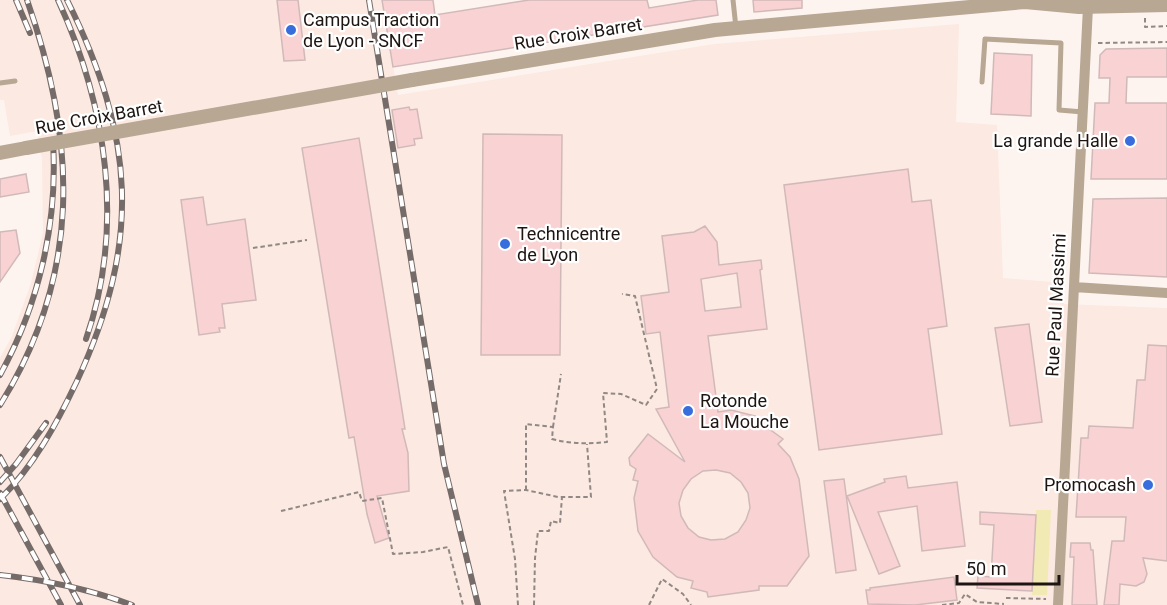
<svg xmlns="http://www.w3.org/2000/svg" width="1167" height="605" viewBox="0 0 1167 605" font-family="Roboto,sans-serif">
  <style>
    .built { fill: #fce9e1 }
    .green { fill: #f1eab4 }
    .building { fill: #f9d2d3; stroke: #d1b9b9; stroke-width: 1.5; fill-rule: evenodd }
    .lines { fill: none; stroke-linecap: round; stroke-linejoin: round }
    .path { stroke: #908884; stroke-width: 2; stroke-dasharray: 4.5 3; stroke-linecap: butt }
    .service { stroke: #b7a793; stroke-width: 5 }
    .minor { stroke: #b7a793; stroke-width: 10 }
    .tertiary { stroke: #b7a793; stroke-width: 14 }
    .rail-casing { stroke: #756c69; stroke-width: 6 }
    .rail { stroke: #fff; stroke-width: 4; stroke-dasharray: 11; stroke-linecap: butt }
    .tertiary-bridge { stroke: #b7a793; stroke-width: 14 }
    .poi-dot { fill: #376ddc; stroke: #fff; stroke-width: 2 }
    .labels { text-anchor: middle; stroke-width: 4.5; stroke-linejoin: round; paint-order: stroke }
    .poi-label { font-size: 18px; fill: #1d1512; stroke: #fff; text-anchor: start }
    .street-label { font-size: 18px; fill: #1d1512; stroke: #fff }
  </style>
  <rect width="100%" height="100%" fill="#fdf4f0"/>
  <!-- built -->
  <path class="built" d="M0,0H382L398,95L714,44L959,24L956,122L997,125L1003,278L1065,283L1064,304L1167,308V605H0V358L12,336L31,283L43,233L42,159L37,131L10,136L4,100H0Z"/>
  <!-- green -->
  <path class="green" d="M1036,510H1051L1047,595H1032Z"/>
  <!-- building -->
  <path class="building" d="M277,0H298L305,60L284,61Z
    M382,0H433L435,15L529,0H647L649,8L698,0H716L718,15L393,67Z
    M753,0H802V8L754,12Z
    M1167,48V77H1127L1126,103H1167V179H1091L1095,103H1109L1110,78H1099L1100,55L1106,49Z
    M994,53L1032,55L1031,116L991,114Z
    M409,107L410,110L417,109L422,138L414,139L415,145L398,148L392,110Z
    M483,134L562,135L560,355H481Z
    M359,138L405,429H402L408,453L409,491L377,496L389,538L375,543L367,514L354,437L349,438L302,148Z
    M908,169L912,202L931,200L947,326L928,329L942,434L819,450L784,185Z
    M26,174L29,192L0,197V179Z
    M203,197L207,225L245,219L256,300L222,304L225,328H219L220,332L199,335L181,200Z
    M1167,198V277L1089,273L1093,199Z
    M705,226L717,242L719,265L761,260L762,269L760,270L767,329L708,336L718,412L731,410L755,416L754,418L783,439L778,444L790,457L799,479L809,556L787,586H759V590L708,597L707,592L691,588L693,581L677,577L653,557L638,531L634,498L638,481L633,480L636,469L630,465L629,458L648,434L685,462L656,409L669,407L660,332L646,334L641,296L669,292L662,236L694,232ZM737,273L741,307L705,311L701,279ZM716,470L730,473L741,482L748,493L750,508L746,520L738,532L725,539L711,540L699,537L688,528L681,516L679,503L683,490L691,479L703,471Z
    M16,230L20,253L0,282V232Z
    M1029,324L1042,422L1010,426L995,328Z
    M1148,345L1167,346V561L1143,558L1147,574L1144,582L1136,586L1120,584L1119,605H1104L1112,541H1124L1126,517H1076L1081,438H1088L1089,426L1133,428L1137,380H1145Z
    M906,476L908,488L957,482L965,546L922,551L917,506L878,512L900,566L879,574L847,496L885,482L884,479Z
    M844,479L856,570L836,573L824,481Z
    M980,512L1036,515L1032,591L977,588L978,576L991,577L994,525L980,524Z
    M1071,543H1090L1091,550H1093L1097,605H1072L1074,557H1070Z
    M954,577L957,600L915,605L868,604L866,590H870V588Z"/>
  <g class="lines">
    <!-- path -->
    <path class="path" d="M1145,18V27L1167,26
      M1098,43L1167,42
      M253,248L307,240
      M553,427L561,374
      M526,490V424L553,427L552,439C570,444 589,444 607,442L603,393L621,394L646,405L657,389L635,296L622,294
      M281,511L359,492L362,501L382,498L393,554L423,552L448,547L463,605
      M1006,598L1046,599
      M518,605L515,559L504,491L526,490L558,497H591L587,444
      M534,605L535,558L538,531H549L551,521L560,523L562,497
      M649,605L662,579L683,594L691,605
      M942,605L959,603L965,594L977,602L1004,604"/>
    <!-- service -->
    <path class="service" d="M733,0L736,28
      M982,82L985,39L1061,43L1059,110L1083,112
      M0,83L15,81"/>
    <!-- minor -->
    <path class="minor" d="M1074,287L1167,293
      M1058,605L1088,7"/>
    <!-- tertiary -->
    <path class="tertiary" d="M412,80L715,30L1025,2L1079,7L1167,5
      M0,153L26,148"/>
    <!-- rail casing -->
    <g class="rail-casing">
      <path id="rail" d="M16,0L30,33
        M58,0C107,106 125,227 86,339
        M369,0L444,464L478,605
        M0,375C39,304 58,223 53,142
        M0,405C82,274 77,142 27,0
        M0,457L80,605
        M0,482L16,464L46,423
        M0,493L61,605
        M0,499C34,466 57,423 77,381C142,241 135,137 67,0
        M0,575C45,580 89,589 132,605"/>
    </g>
    <!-- rail -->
    <use href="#rail" class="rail"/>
    <!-- tertiary-bridge -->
    <path class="tertiary-bridge" d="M26,148L412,80"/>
  </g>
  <!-- markers -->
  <g class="poi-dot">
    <circle cx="291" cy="30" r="6"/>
    <circle cx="1130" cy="141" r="6"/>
    <circle cx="505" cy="244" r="6"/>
    <circle cx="688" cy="411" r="6"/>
    <circle cx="1148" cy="485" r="6"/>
  </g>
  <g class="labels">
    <!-- poi labels -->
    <g class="poi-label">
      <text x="303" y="26">Campus Traction<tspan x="303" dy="21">de Lyon - SNCF</tspan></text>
      <text x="1118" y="147" text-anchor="end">La grande Halle</text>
      <text x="517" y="240">Technicentre<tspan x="517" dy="21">de Lyon</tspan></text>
      <text x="700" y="407">Rotonde<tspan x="700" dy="21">La Mouche</tspan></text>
      <text x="1136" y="491" text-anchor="end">Promocash</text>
    </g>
    <!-- street labels -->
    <g class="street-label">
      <text transform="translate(578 34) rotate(-9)" y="6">Rue Croix Barret</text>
      <text transform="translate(99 117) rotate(-10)" y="6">Rue Croix Barret</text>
      <text transform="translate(1056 305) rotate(-87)" y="6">Rue Paul Massimi</text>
    </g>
  </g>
  <!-- scale -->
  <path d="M957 575v9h102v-9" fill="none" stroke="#1d1512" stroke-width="3"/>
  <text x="966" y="575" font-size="18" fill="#1d1512" stroke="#ffffff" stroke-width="4.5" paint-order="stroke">50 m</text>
</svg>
